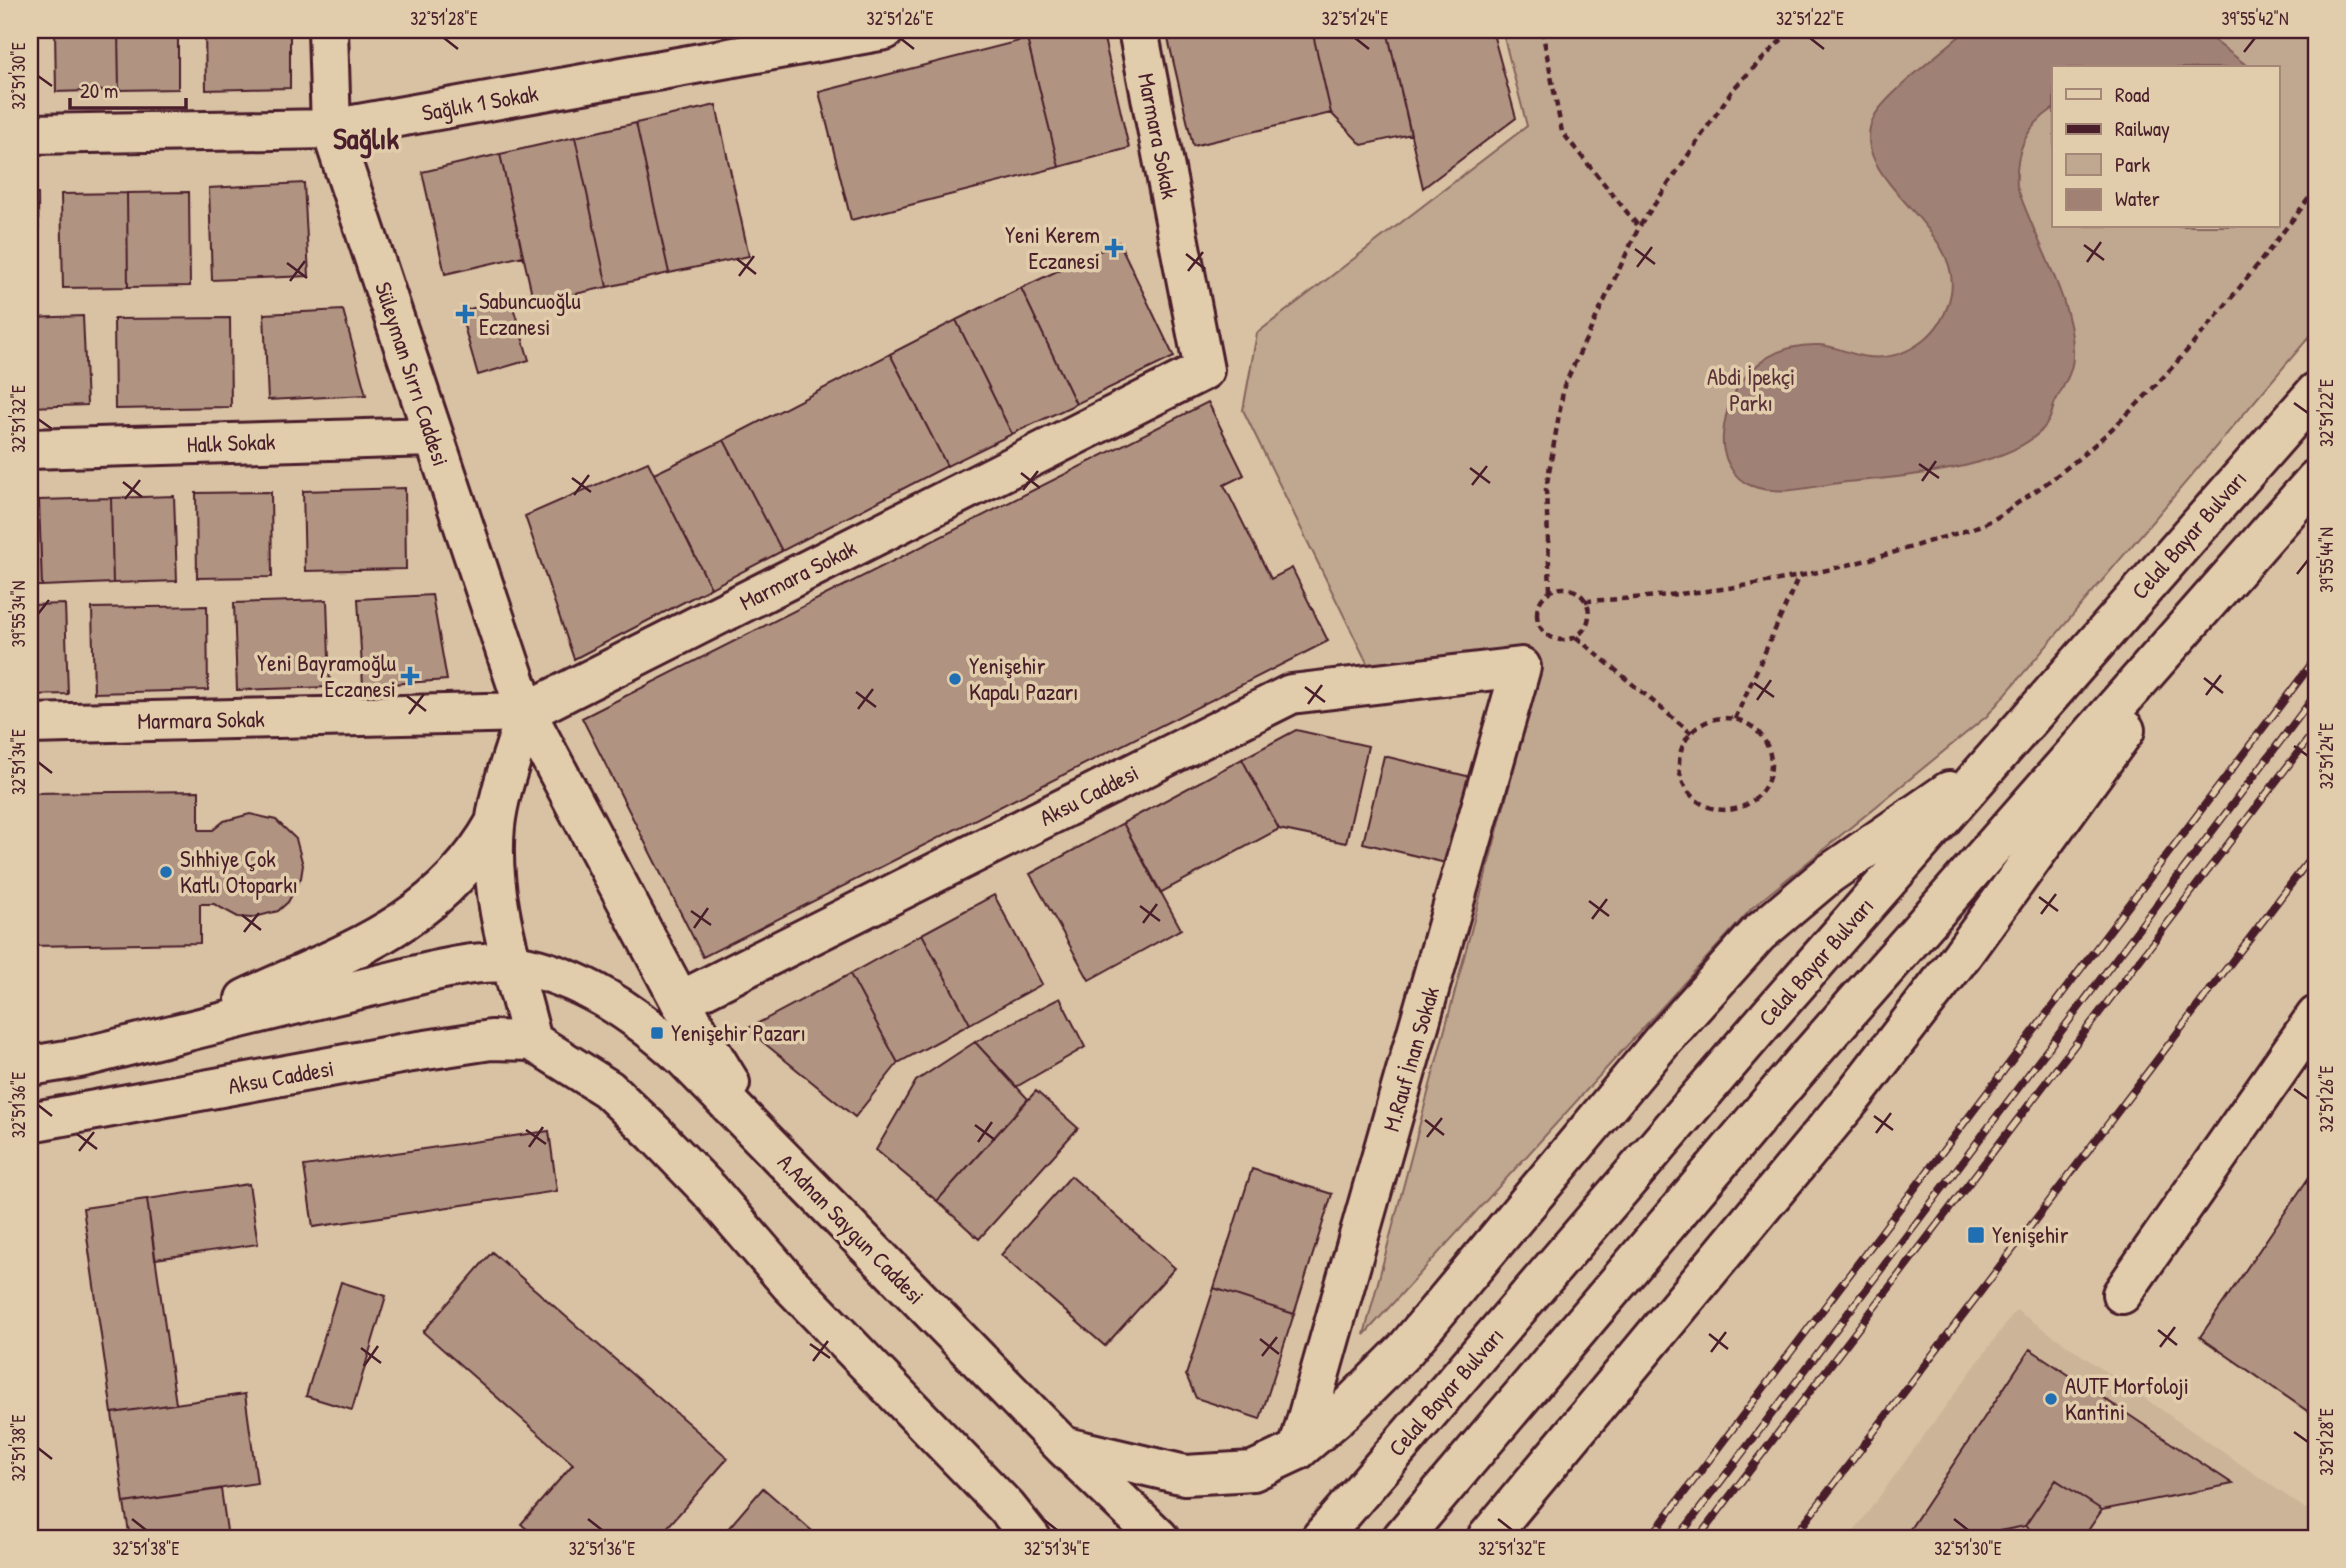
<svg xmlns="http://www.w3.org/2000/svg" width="2346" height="1568" viewBox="0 0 2346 1568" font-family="'Patrick Hand',sans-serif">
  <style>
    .built { fill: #ccb499 }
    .green { fill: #c0a78f; stroke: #85635d; stroke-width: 2; fill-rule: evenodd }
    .water { fill: #a08174; stroke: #7e5a57; stroke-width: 2 }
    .building { fill: #b09481; stroke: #4a1f2b; stroke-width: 2 }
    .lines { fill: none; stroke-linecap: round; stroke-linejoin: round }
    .minor-casing { stroke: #4a1f2b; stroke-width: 44 }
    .major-casing { stroke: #4a1f2b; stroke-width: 44 }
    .path { stroke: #4a1f2b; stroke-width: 4.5; stroke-dasharray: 7 5; stroke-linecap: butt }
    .minor { stroke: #e1ccab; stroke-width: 38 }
    .major { stroke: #e1ccab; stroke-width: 38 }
    .rail-casing { stroke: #4a1f2b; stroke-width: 8 }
    .rail { stroke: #e1ccab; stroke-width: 5; stroke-dasharray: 16; stroke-linecap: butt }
    .ticks { fill: none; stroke: #4a1f2b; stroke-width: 2.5 }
    .poi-dot { fill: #1f6fb2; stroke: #e1ccab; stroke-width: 2.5 }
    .labels { text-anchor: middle; stroke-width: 7; stroke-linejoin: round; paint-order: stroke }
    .street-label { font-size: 23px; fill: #4a1f2b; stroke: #e1ccab }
    .poi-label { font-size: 23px; fill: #4a1f2b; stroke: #e1ccab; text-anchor: start }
    .park-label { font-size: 23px; fill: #5c333a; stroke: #e1ccab }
    .district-label { font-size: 30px; font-weight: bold; fill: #4a1f2b; stroke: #e1ccab }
    .neatline { fill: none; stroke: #4a1f2b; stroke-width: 2.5 }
    .ticks-label { font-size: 18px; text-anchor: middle; fill: #4a1f2b }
  </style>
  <rect width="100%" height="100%" fill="#d8c2a3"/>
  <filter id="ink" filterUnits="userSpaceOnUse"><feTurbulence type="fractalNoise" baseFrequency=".0143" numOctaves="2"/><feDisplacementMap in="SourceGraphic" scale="14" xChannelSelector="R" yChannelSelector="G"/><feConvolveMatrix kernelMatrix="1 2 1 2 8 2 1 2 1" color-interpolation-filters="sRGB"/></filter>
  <g filter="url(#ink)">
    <!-- built -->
    <path class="built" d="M2016,1310L2316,1516V1538H1849Z"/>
    <!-- green -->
    <path class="green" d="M1502,30H2316V329L1987,716L1753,907L1364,1335L1541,666L1524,650L1370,669L1243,410L1257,333L1527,126ZM2054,68H2278V226H2054Z"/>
    <!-- water -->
    <path class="water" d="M1967,30H2208L2211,38L2250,68H2054V108C2025,127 2015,152 2017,186C2033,237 2075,303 2073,355C2073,373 2063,386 2055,402C2053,407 2052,414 2049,420C2023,469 1897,477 1847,482C1818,485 1781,497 1752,486C1732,479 1721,455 1723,435C1727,383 1764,343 1819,345C1836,346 1851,355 1868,357C1908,361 1944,333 1951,293C1963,225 1843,178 1874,117C1883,97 1947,47 1967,30Z"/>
    <!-- building -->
    <path class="building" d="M55,30H118L119,90L56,92Z
      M118,30H178V89L119,90Z
      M205,30H290V88L206,90Z
      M1069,30H1102L1129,148L1059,167L1027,39Z
      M1166,30H1312L1331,113L1193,146Z
      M1312,30H1387L1411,134L1362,145L1331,113Z
      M1387,30H1492L1516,118L1423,188Z
      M1027,39L1059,167L851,220L819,92Z
      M716,105L749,256L669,273L636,123Z
      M636,123L669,273L607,287L575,137Z
      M575,137L607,287L534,303L500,154Z
      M500,154L523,256L445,274L422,172Z
      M304,183L309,276L212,280L209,188Z
      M189,192L190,286L128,287L127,193Z
      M127,193L128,287L63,288L61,194Z
      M30,194H38L39,292H30Z
      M1119,242L1174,357L1076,404L1021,288Z
      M1021,288L1076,404L1012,434L956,320Z
      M510,297L529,360L478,375L460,312Z
      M343,310L366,395L268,400L264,314Z
      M83,316L87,405L30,407V318Z
      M230,318L231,407L115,409L114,319Z
      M956,320L1012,434L947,466L890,354Z
      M890,354L947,466L782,551L724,440Z
      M1208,402L1244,475L1224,485L1271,579L1292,568L1328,641L703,957L582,718Z
      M724,440L782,551L711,588L654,474Z
      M648,462L711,588L574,659L525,516Z
      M405,488L406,569L305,571L303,491Z
      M271,492L272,577L197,578L196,493Z
      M174,496L177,581L113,583L111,498Z
      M111,498L113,583L42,586L39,500Z
      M39,500L42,586H30V501Z
      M432,595L447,680L363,686L358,599Z
      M327,600L330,687L237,690L234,603Z
      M65,604L68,694L30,695V605Z
      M207,606L208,690L94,693L92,608Z
      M1296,730L1368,746L1346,843L1279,829L1242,759Z
      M1384,756L1475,778L1454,865L1363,843Z
      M1242,759L1279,829L1160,893L1123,823Z
      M199,791V830H213L224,821L250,814L276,820L296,839L303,865L301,878L288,902L278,911L251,918L238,917L214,904H200V943L30,946V793Z
      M1123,823L1181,929L1089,980L1030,874Z
      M994,895L1042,984L970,1024L922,934Z
      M922,934L970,1024L898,1063L850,974Z
      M850,974L898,1063L855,1117L747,1029Z
      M1060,998L1085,1047L1016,1087L975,1042Z
      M975,1042L1028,1099L937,1201L876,1150L916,1081Z
      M1036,1091L1078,1128L979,1239L937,1201Z
      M549,1131L557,1191L313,1227L304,1166Z
      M2316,1167V1417L2200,1337Z
      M1252,1169L1332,1194L1294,1314L1214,1288Z
      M1071,1176L1175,1268L1105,1346L1001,1255Z
      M249,1184L258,1244L155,1259L147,1199Z
      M147,1199L176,1404L112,1413L83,1208Z
      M492,1252L728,1458L658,1538H537L521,1524L573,1464L423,1332Z
      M341,1282L386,1296L352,1410L306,1396Z
      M1214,1288L1294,1314L1260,1419L1196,1398L1186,1375Z
      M2030,1349L2180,1449L2233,1484L2102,1510L2056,1480L2025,1526L1963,1538H1904Z
      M245,1394L257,1483L124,1503L112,1413Z
      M2056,1480L2102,1510L2083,1538H2044L2025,1526Z
      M763,1488L820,1538H720Z
      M221,1489L228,1538H130L124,1503Z"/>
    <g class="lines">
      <!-- minor casing -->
      <g class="minor-casing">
        <path id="minor" d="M328,30L331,129L526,712
          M30,134L331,129L885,30
          M30,449L432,437
          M30,724L526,712L1204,370L1138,30
          M680,1001L1291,694L1521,667L1298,1450
          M2122,1294L2316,1016"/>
      </g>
      <!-- major casing -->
      <g class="major-casing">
        <path id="major" d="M526,712L680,1001L730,1083
          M526,712C516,749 499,788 495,826C488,899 515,971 532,1041
          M245,999C345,953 438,924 495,823
          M30,1066L79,1058C177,1034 274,1009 373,986C413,977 473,957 514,964C580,975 636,1014 684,1058L1063,1446L1159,1538
          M30,1122L406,1053L491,1040L532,1041L608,1089L654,1133L710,1191L790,1284L1007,1508L1031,1538
          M1066,1447L1185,1475L1253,1471L1298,1450L1344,1411L1405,1350L1663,1040L1758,934L1829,874L1949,791
          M1321,1538L1768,1017L2316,392
          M1402,1538L1810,1055L2316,479
          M1487,1538L1851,1099L1962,955L2125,730"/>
      </g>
      <!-- path -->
      <path class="path" d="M1542,30L1562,132L1639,227
        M1537 614a26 26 0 1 1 52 0a26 26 0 1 1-52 0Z
        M1550,591L1546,489L1564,386L1639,227L1734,88L1791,30
        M1585,601C1704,595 1805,581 1918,545C1941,537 1967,532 1988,522C2002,516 2015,504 2028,496C2141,421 2234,296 2316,189
        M1576,637L1691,733
        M1679 764a46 46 0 1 1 92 0a46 46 0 1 1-92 0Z
        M1735,719L1798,578"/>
      <!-- minor -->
      <use href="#minor" class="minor"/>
      <!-- major -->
      <use href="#major" class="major"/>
      <!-- rail casing -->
      <g class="rail-casing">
        <path id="rail" d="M1650,1538L2316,658
          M1678,1538L2316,694
          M1698,1538L2316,729
          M1793,1538L2316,851"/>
      </g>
      <!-- rail -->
      <use href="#rail" class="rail"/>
    </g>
  </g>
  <!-- ticks -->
  <path class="ticks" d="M444,38L458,49M900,38L914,49M1355,38L1369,49M1810,38L1824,49M2244,52L2255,38M38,76L52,86M2084,245L2104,260M1635,249L1655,264M1186,254L1205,269M737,259L756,274M2087,262L2101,242M287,263L307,278M1637,267L1652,247M1188,271L1203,252M739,276L754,256M290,281L305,261M2294,403L2308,413M38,419L52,429M1919,464L1939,478M1470,468L1490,483M1021,473L1040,488M572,478L591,492M1922,481L1936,461M123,482L142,497M1472,485L1487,466M1023,490L1038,471M574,495L589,475M125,499L140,480M2297,574L2308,560M38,614L49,600M2204,678L2223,693M1754,683L1774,697M1305,687L1325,702M856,692L876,707M2206,695L2221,675M407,696L426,711M1757,700L1771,680M1308,704L1322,685M858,709L873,689M409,714L424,694M2294,746L2308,756M38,762L52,773M2039,897L2058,911M1589,901L1609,916M1140,906L1160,921M691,911L711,925M2041,914L2056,894M242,915L261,930M1592,919L1607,899M1143,923L1157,904M694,928L708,908M244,932L259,913M2294,1089L2308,1099M38,1105L52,1116M1874,1116L1893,1130M1425,1120L1444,1135M975,1125L995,1140M526,1130L546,1144M1876,1133L1891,1113M77,1134L97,1149M1427,1137L1442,1118M978,1142L992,1122M529,1147L543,1127M79,1151L94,1132M2158,1330L2177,1345M1709,1334L1728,1349M1260,1339L1279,1354M810,1344L830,1358M2160,1347L2175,1327M361,1348L381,1363M1711,1352L1726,1332M1262,1356L1277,1337M813,1361L828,1341M364,1366L378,1346M2294,1432L2308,1442M38,1448L52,1459M132,1519L146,1530M588,1519L602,1530M1043,1519L1057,1530M1498,1519L1512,1530M1954,1519L1968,1530"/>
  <!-- markers -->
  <g class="poi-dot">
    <path d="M1110.5 237.5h7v7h7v7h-7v7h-7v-7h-7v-7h7z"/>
    <path d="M461.5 303.5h7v7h7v7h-7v7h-7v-7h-7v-7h7z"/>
    <path d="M406.5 665.5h7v7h7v7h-7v7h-7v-7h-7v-7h7z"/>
    <circle cx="955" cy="679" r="7"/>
    <circle cx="166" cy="872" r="7"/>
    <rect x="650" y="1026" width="14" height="14" rx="3.5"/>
    <rect x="1967" y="1226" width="18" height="18" rx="3.5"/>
    <circle cx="2051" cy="1399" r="7"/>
  </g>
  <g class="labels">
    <!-- street labels -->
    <g class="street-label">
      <text transform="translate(480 103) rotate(-10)" y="8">Sağlık 1 Sokak</text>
      <text transform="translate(1158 136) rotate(79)" y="8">Marmara Sokak</text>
      <text transform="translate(412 374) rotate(72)" y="8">Süleyman Sırrı Caddesi</text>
      <text transform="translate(231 443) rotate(-2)" y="8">Halk Sokak</text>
      <text transform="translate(2189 535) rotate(-49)" y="8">Celal Bayar Bulvarı</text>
      <text transform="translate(798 575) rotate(-27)" y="8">Marmara Sokak</text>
      <text transform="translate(201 720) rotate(-1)" y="8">Marmara Sokak</text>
      <text transform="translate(1089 795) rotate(-27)" y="8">Aksu Caddesi</text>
      <text transform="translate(1816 962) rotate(-49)" y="8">Celal Bayar Bulvarı</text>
      <text transform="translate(1411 1059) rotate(-74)" y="8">M.Rauf İnan Sokak</text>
      <text transform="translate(281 1077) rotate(-10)" y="8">Aksu Caddesi</text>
      <text transform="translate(851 1229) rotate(46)" y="8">A.Adnan Saygun Caddesi</text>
      <text transform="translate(1446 1392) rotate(-49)" y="8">Celal Bayar Bulvarı</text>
    </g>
    <!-- poi labels -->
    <g class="poi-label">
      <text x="1100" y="243" text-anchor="end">Yeni Kerem<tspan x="1100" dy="26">Eczanesi</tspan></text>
      <text x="479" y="309">Sabuncuoğlu<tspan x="479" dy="26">Eczanesi</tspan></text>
      <text x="396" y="671" text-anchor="end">Yeni Bayramoğlu<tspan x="396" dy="26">Eczanesi</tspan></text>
      <text x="969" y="674">Yenişehir<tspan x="969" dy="26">Kapalı Pazarı</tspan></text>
      <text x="180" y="867">Sıhhiye Çok<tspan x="180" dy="26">Katlı Otoparkı</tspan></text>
      <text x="671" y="1041">Yenişehir Pazarı</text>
      <text x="1992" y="1243">Yenişehir</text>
      <text x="2065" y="1394">AUTF Morfoloji<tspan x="2065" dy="26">Kantini</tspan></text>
    </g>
    <!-- park labels -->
    <g class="park-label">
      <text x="1751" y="385">Abdi İpekçi<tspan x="1751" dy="26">Parkı</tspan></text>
    </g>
    <!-- district labels -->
    <g class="district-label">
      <text x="366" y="149">Sağlık</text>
    </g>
  </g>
  <!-- margin -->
  <rect width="2346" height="1568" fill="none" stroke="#e1ccab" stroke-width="77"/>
  <!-- legend -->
  <rect x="2052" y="66" width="228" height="161" fill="#e1ccab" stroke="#a58778" stroke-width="2"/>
  <rect x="2066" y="89" width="35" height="10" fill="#e1ccab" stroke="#a58778" stroke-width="2"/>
  <text x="2115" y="102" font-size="21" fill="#4a1f2b">Road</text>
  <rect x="2066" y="124" width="35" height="10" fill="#4a1f2b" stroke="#a58778" stroke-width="2"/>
  <text x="2115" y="136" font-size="21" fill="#4a1f2b">Railway</text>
  <rect x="2066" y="154" width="35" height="21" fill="#c0a78f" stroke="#a58778" stroke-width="2"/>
  <text x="2115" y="172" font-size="21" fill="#4a1f2b">Park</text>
  <rect x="2066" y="189" width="35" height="21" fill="#a08174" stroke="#a58778" stroke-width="2"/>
  <text x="2115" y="206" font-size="21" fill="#4a1f2b">Water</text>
  <!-- scale -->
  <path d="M70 98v10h116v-10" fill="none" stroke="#4a1f2b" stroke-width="3.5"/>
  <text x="80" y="98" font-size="21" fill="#4a1f2b" stroke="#e1ccab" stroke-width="5" paint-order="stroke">20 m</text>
  <rect x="38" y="38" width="2270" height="1492" class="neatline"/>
  <g class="ticks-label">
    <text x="444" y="25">32°51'28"E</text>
    <text x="900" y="25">32°51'26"E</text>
    <text x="1355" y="25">32°51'24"E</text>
    <text x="1810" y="25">32°51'22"E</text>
    <text x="2255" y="25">39°55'42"N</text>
    <text transform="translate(19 76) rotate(-90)" y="6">32°51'30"E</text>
    <text transform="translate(2327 413) rotate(-90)" y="6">32°51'22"E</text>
    <text transform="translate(19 419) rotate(-90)" y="6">32°51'32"E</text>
    <text transform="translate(2327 560) rotate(-90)" y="6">39°55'44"N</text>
    <text transform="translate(19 614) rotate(-90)" y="6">39°55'34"N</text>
    <text transform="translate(2327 756) rotate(-90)" y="6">32°51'24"E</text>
    <text transform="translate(19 762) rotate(-90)" y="6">32°51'34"E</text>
    <text transform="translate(2327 1099) rotate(-90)" y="6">32°51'26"E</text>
    <text transform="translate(19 1105) rotate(-90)" y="6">32°51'36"E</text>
    <text transform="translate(2327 1442) rotate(-90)" y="6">32°51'28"E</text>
    <text transform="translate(19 1448) rotate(-90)" y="6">32°51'38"E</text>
    <text x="146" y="1555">32°51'38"E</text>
    <text x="602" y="1555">32°51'36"E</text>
    <text x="1057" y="1555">32°51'34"E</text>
    <text x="1512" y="1555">32°51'32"E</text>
    <text x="1968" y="1555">32°51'30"E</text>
  </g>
</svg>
